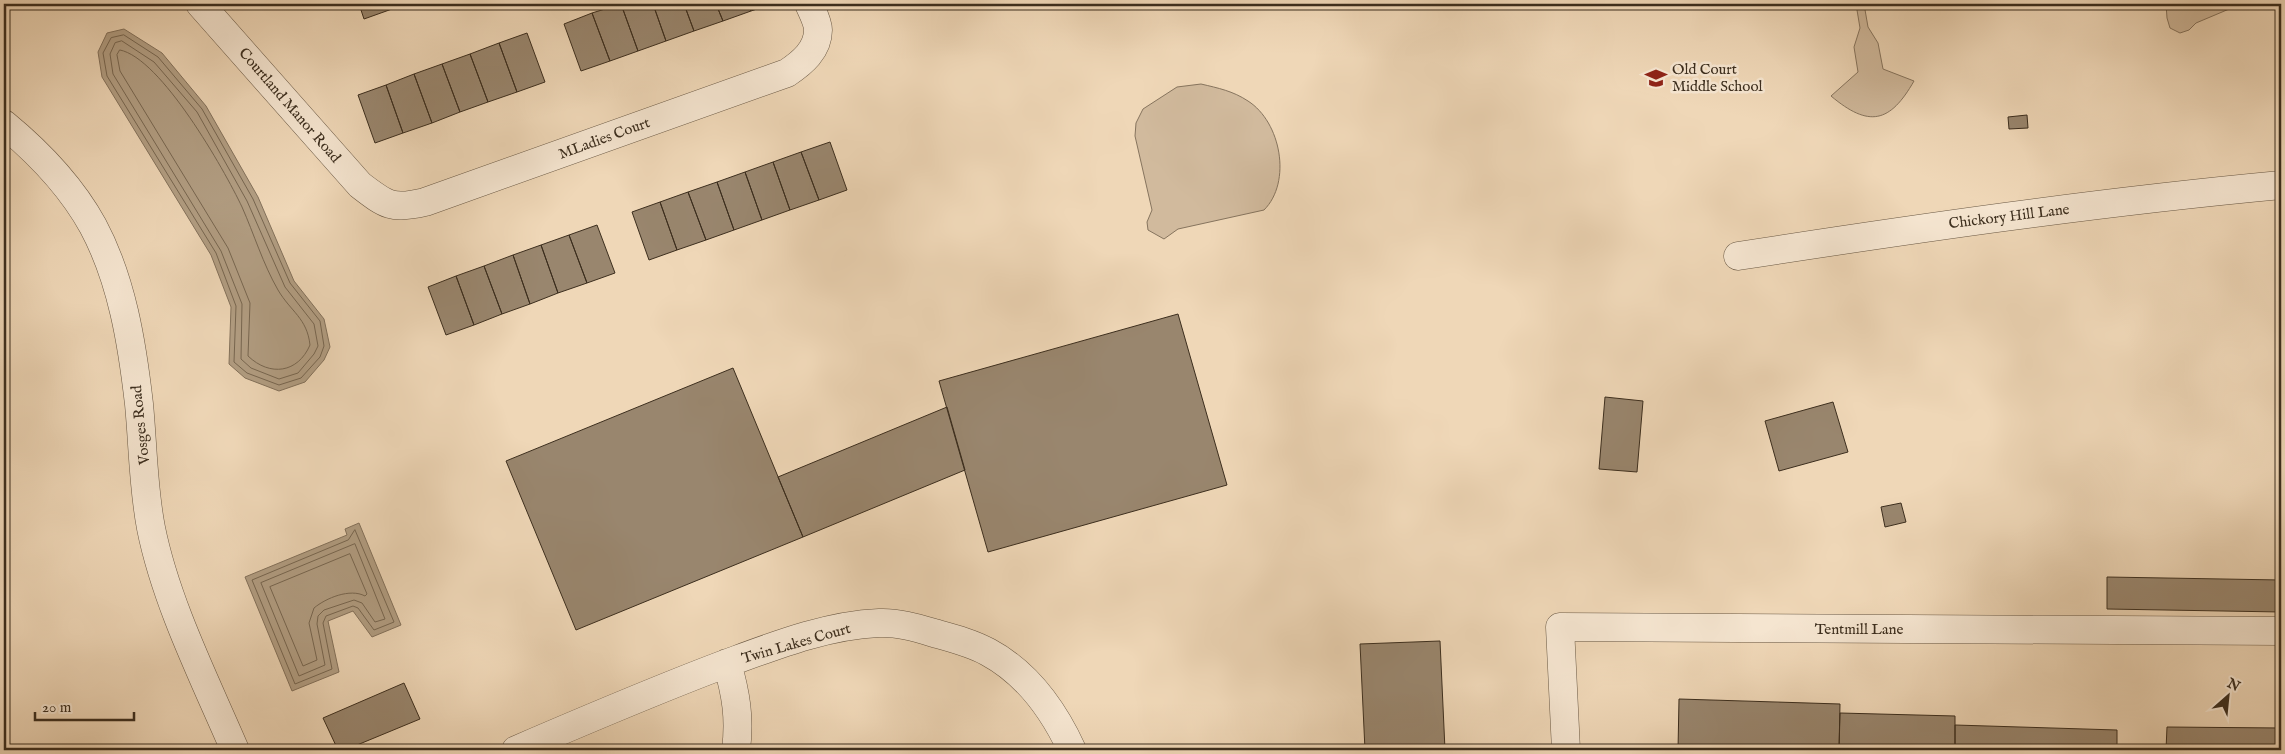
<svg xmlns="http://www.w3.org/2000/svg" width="2285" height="754" viewBox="0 0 2285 754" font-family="'IM FELL English',serif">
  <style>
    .green { fill: #d1ba9d; stroke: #86745e }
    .water { fill: #b29e83; stroke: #83715b }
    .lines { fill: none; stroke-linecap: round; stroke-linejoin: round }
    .shore { stroke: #776650; stroke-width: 1 }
    .building { fill: #99866e; stroke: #3c2e1e }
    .minor-casing { stroke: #695844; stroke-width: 29 }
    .minor { stroke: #f5e5d0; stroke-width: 28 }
    .labels { text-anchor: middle; stroke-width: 5; stroke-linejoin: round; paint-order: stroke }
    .poi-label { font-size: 15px; fill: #3c2e1e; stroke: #f5e5d0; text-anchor: start }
    .street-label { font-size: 15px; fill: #3c2e1e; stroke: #f5e5d0 }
  </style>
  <rect width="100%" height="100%" fill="#efd7b7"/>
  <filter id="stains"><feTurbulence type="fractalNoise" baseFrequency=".004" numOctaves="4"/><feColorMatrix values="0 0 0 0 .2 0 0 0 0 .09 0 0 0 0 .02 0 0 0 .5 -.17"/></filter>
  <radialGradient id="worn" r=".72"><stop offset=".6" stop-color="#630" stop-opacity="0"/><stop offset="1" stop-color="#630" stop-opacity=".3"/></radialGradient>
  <!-- green -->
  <path class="green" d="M1856,4H1864L1868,27L1878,43L1883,69L1914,81C1890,123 1869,128 1831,96L1858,72L1854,47L1860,28Z
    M2166,4H2241L2196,23L2189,30L2180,33L2170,28L2167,18Z
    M1201,84C1218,88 1233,91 1248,101C1281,122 1292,182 1264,210L1178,229L1164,239L1148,230L1147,222L1152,210L1135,136L1136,123L1143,109L1177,87Z"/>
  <!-- water -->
  <path class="water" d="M124,29L162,53L206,106L258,197L294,281L324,319L330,347L324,360L305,382L279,391L245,378L229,364L231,307L211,255L102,77L98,52L107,33Z
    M359,523L401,625L372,637L353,611L328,621L339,672L292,691L245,577L347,535L345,529Z"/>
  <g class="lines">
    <!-- shore -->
    <path class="shore" d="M124,35L158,57L202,109L253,199L290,283L320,321L324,346L320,357L301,378L279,385L247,373L234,362L236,306L216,253L107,76L103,53L111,38Z
      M122,41L154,62L197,112L247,201L285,287L314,324L318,346L314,354L298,373L279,379L251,368L241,359L242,304L221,251L113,74L110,54L115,43Z
      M120,50C161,58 224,169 242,207C254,234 263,264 278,290C291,312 307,318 310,345C298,373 270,377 248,356L250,303L228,248L120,71L117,55Z
      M355,530L394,622L374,630L358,608L353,606L326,616L323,623L332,669L295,684L252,580L348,540Z
      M355,544L385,619L375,622L362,603L354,600L324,610L318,616L317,624L325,665L299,676L261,583Z
      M350,554L367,594L365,596C350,588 326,598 314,608L309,623L317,660L303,666L270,587Z"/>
  </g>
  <!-- building -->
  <path class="building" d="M359,4H390L392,9L364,19Z
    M621,4L638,51L610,61L592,13Z
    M621,4H653L666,41L638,51Z
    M653,4H684L694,31L666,41Z
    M684,4H716L723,21L694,31Z
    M716,4H748L751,11L723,21Z
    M748,4H772L751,11Z
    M592,13L610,61L581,71L564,24Z
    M527,33L545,82L517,92L499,43Z
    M499,43L517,92L488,102L470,54Z
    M470,54L488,102L460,112L442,64Z
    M442,64L460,112L432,123L414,74Z
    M414,74L432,123L403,133L386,85Z
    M386,85L403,133L375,143L358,95Z
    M2027,115L2028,128L2009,129L2008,117Z
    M830,142L847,190L819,200L801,152Z
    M801,152L819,200L790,210L773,162Z
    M773,162L790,210L762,220L745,172Z
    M745,172L762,220L734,230L717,182Z
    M717,182L734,230L706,240L688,192Z
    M688,192L706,240L677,250L660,202Z
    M660,202L677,250L649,260L632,212Z
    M597,225L615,273L587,283L569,235Z
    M569,235L587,283L558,293L541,245Z
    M541,245L558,293L530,304L513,255Z
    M513,255L530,304L502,314L484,266Z
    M484,266L502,314L474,325L456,276Z
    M456,276L474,325L446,335L428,287Z
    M1178,314L1227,485L988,552L939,381Z
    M733,368L803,537L576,630L506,461Z
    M1605,397L1643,401L1637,472L1599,469Z
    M1833,402L1848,452L1779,471L1765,421Z
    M947,407L965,470L803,537L778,477Z
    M1901,503L1906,522L1885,527L1881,507Z
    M2107,577L2281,580V612L2107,609Z
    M1440,641L1445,750H1365L1360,644Z
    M404,683L420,719L345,750H338L323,718Z
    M1679,699L1840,704L1839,750H1678Z
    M1840,713L1955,716V750H1839Z
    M1955,725L2117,730V750H1955Z
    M2167,727L2281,728V750H2166Z"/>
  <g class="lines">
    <!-- minor casing -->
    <g class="minor-casing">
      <path id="minor" d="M200,4L360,185C386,205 392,210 425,202L787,73C802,63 818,50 818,30C818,22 812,11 809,4
        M4,124C38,152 71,186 93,226C122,280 132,343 139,404C143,445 143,487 151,528C166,603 205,680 235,750
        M1738,256C1919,228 2099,202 2281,185
        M727,663C736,694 740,718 736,750
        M516,750C588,719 660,688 733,661C779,644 829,625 879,623C897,622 917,628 934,633C952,638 972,643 988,652C1027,673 1054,711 1072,750
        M1566,750L1560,627L2281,631"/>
    </g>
    <!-- minor -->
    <use href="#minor" class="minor"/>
  </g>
  <!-- icons -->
  <defs>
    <g id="school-bare" transform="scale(1.725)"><path d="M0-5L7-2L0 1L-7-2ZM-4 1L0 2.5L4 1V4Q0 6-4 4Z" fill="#8f2418" stroke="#f5e5d0" stroke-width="2.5" paint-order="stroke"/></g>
  </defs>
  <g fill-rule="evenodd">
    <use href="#school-bare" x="1656" y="78"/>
  </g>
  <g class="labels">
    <!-- poi labels -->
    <g class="poi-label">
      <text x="1672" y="74">Old Court<tspan x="1672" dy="17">Middle School</tspan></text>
    </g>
    <!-- street labels -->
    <g class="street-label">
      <text transform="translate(290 105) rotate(49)" y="5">Courtland Manor Road</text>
      <text transform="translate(604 138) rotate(-20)" y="5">MLadies Court</text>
      <text transform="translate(2009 216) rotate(-7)" y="5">Chickory Hill Lane</text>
      <text transform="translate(140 425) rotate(-96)" y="5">Vosges Road</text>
      <text x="1859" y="634">Tentmill Lane</text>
      <text transform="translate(796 643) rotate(-16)" y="5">Twin Lakes Court</text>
    </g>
  </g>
  <!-- margin -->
  <rect width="2285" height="754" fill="none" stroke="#efd7b7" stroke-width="20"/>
  <rect x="5" y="5" width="2275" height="744" fill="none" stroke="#3c2e1e" stroke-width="2.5"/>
  <rect x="10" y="10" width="2265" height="734" fill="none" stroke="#3c2e1e"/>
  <!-- north arrow -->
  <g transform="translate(2228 696) rotate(27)" stroke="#f5e5d0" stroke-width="4" paint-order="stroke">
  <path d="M0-4L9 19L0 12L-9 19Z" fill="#3c2e1e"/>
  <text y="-8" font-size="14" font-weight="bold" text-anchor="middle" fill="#3c2e1e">N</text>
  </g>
  <!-- scale -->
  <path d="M35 712v8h99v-8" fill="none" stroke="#3c2e1e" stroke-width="2.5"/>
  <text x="42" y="712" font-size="15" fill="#3c2e1e" stroke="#f5e5d0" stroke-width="4" paint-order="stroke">20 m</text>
  <rect width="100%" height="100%" filter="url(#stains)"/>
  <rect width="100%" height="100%" fill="url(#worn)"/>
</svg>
